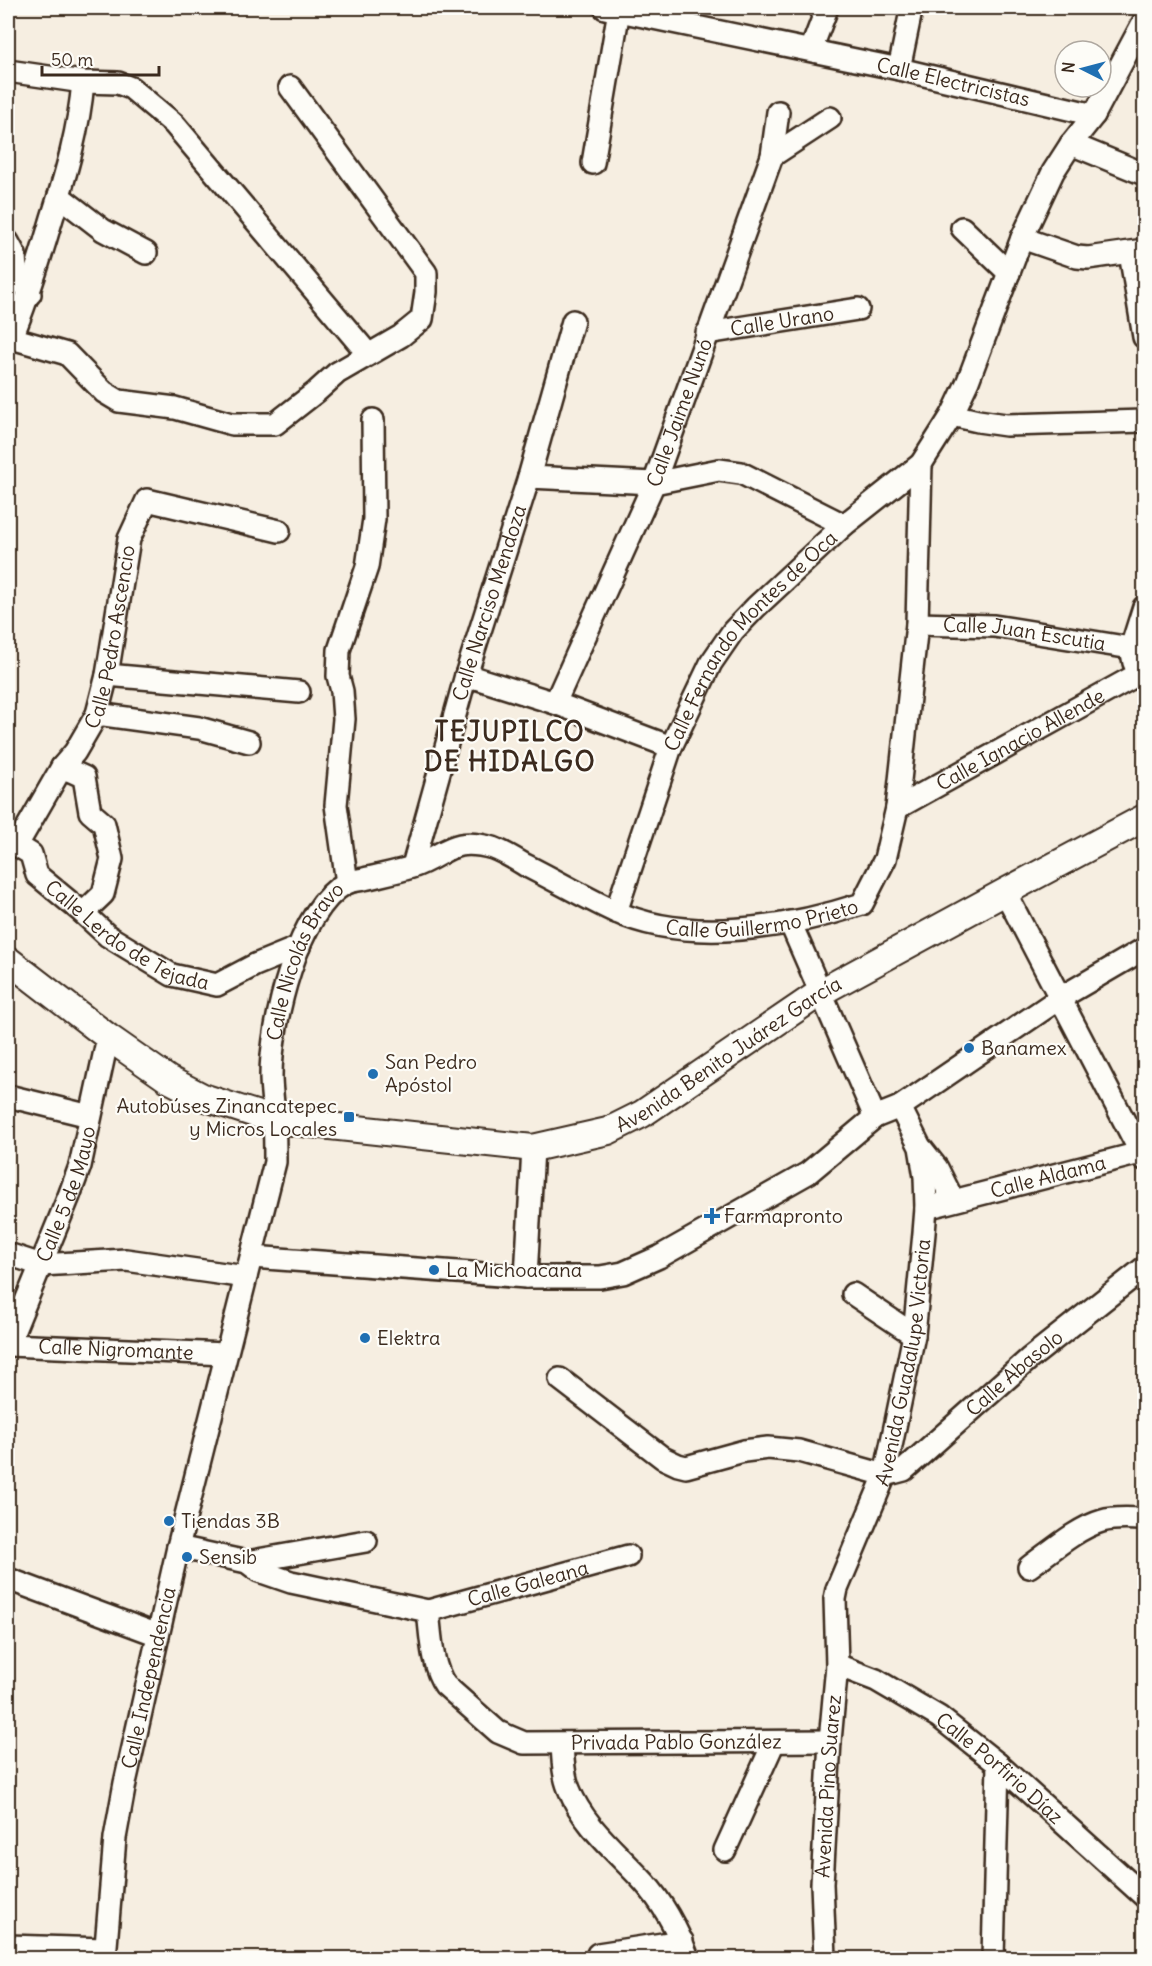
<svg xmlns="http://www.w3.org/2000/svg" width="1152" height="1966" viewBox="0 0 1152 1966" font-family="Delius,sans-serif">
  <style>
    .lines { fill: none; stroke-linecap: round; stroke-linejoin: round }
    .minor-casing { stroke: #3b2a1e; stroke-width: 26 }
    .major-casing { stroke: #3b2a1e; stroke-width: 30 }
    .minor { stroke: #fdfcf7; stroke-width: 21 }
    .major { stroke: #fdfcf7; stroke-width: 26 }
    .poi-dot { fill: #1f6fb2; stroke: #fdfcf7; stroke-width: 2 }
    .labels { text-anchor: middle; stroke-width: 4.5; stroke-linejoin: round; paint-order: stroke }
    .street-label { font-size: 20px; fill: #3b2a1e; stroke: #fdfcf7 }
    .poi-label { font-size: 20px; fill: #3b2a1e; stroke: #fdfcf7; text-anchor: start }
    .district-label { font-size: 26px; font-weight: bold; letter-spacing: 1.5px; fill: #3b2a1e; stroke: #fdfcf7 }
  </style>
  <rect width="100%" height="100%" fill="#f6eee1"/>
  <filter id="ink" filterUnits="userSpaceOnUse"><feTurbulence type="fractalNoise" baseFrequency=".0167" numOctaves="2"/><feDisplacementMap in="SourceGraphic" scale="12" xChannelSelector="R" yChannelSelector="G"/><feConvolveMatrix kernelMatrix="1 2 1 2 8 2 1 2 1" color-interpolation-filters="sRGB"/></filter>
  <g filter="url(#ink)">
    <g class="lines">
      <!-- minor casing -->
      <g class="minor-casing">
        <g id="minor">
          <path id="s1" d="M605,8L899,69L1094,115"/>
          <path d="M811,50L827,8"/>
          <path d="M899,69L910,16"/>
          <path d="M8,71L83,82L118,83L131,88L174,124L368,354"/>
          <path d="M1071,144L1144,174"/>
          <path d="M772,156L830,118"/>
          <path d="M593,163L619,10"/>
          <path d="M59,196L103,230L146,253"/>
          <path d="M962,228L1009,273"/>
          <path d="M1022,238L1077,257L1088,258L1144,250"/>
          <path d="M8,242L15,255L16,272L30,294"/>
          <path d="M1130,253L1144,337"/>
          <path id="s2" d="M707,333L858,309"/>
          <path d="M8,337L67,354L104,392L119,401L175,408L232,424H275L316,392L337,373L401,336L422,319L426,292V273L290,87"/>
          <path d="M12,337C28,298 40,259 52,218C66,174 79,129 83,82"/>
          <path d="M952,415L978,421L1006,425L1144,421"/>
          <path d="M529,477L654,483L719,470L741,473L844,525"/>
          <path id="s3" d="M917,624L994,626L1131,648"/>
          <path d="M1134,663L1131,648L1144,607"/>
          <path d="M107,675L299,692"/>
          <path d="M466,675L555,703L671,747"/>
          <path id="s4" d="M555,703L654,483L772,156L778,112"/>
          <path d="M97,714L199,728L249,742"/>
          <path d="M62,767L84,777L90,812L104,824L112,859L103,894L83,913"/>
          <path id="s5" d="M897,808L1144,671"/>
          <path id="s6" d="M8,840L31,854L37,875L83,913L108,936L172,975L217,985L255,965L299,947"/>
          <path id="s7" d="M17,845L62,767L75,752L97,714L107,675L129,539L147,500L279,531"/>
          <path id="s8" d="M413,866L466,675L529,477L573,321"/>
          <path d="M347,883L336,805L344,719L342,691L338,676L339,650L367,567L374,519L373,420"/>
          <path d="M1005,892L1144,1159"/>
          <path id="s9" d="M616,912L671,747L711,663L733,631L756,607L844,525L921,464L952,415L968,381L1022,238L1053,172L1071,144L1094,115L1144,21"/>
          <path d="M790,922L875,1117"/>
          <path d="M8,1096L90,1116"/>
          <path d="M922,1149L937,1168L953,1200"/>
          <path id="s10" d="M926,1208L1144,1152"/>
          <path d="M8,1254L41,1265L126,1260L246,1277"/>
          <path d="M252,1257L526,1277H600L623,1273L659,1257L808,1173L875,1117L900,1107L1060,998L1144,949"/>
          <path d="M526,1277L533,1148"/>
          <path d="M853,1294L914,1335"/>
          <path id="s11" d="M8,1345L69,1196L80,1166L108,1037"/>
          <path id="s12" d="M8,1345L226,1354"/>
          <path id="s13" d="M560,1379L663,1458L678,1465L686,1467L744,1451L768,1448L799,1451L885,1475L904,1470L1029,1359L1144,1268"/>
          <path id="s14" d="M178,1547L247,1562L259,1571L291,1582L428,1611L628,1556"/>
          <path d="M247,1562L366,1541"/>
          <path d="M1029,1567C1050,1552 1077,1528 1102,1521C1116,1517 1130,1519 1144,1519"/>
          <path d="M8,1579L158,1635"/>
          <path id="s15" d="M428,1611C431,1635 431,1665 445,1685L498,1732L524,1743L830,1741"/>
          <path id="s16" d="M837,1665L876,1680L939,1717L998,1764L1144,1896"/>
          <path d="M562,1744C563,1759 563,1775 569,1789C583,1826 619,1854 644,1882C664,1904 678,1931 688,1958"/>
          <path d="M725,1850L774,1742"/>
          <path d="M8,1946L105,1949"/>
          <path d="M598,1954L682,1941"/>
          <path id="s17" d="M105,1958L115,1838L125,1783L178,1547L275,1162C275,1148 275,1135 274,1121C274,1106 271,1091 271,1076C271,1024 297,910 346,883C351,881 358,880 364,879C380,875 397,872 412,867C447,855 450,836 493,848C504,852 515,859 525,865C555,880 584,897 614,911C687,945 788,928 862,904L885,859L897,808L917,624L921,464"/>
          <path id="s18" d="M825,1958L822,1884L830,1741L837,1665L835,1599L837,1589L885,1475L914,1335L924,1233L926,1208L925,1177L920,1147L900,1107"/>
          <path d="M993,1958L998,1764"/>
        </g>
      </g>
      <!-- major casing -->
      <g class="major-casing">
        <g id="major">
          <path id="s19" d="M8,960L108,1037L168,1079L203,1097L274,1120L533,1148L608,1131L642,1114L821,992L1005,892L1144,818"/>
        </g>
      </g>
      <!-- minor -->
      <use href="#minor" class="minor"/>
      <!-- major -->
      <use href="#major" class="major"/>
    </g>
  </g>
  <!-- markers -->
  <g class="poi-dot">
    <circle cx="969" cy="1048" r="6"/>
    <circle cx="373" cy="1074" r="6"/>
    <rect x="343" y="1111" width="12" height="12" rx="3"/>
    <path d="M709 1207h6v6h6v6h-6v6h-6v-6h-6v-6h6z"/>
    <circle cx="434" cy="1270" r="6"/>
    <circle cx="365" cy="1338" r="6"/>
    <circle cx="169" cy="1521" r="6"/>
    <circle cx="187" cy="1557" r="6"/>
  </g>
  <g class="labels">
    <!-- street labels -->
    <g class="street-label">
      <text dy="7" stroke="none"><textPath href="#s1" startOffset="356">Calle Electricistas</textPath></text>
      <text dy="7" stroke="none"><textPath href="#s2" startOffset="76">Calle Urano</textPath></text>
      <text dy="7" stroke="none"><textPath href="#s4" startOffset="316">Calle Jaime Nunó</textPath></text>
      <text dy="7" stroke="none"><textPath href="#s8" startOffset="274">Calle Narciso Mendoza</textPath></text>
      <text dy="7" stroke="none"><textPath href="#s3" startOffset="108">Calle Juan Escutia</textPath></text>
      <text dy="7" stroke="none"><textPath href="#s7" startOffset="232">Calle Pedro Ascencio</textPath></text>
      <text dy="7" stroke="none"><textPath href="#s9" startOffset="308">Calle Fernando Montes de Oca</textPath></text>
      <text dy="7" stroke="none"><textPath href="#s5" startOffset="141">Calle Ignacio Allende</textPath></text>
      <text dy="7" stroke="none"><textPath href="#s17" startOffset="1557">Calle Guillermo Prieto</textPath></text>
      <text dy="7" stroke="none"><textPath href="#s6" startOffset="159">Calle Lerdo de Tejada</textPath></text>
      <text dy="7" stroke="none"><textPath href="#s17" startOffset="1023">Calle Nicolás Bravo</textPath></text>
      <text dy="7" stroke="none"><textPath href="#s19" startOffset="794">Avenida Benito Juárez García</textPath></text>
      <text dy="7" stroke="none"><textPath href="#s10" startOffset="126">Calle Aldama</textPath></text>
      <text dy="7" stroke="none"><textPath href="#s11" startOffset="162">Calle 5 de Mayo</textPath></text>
      <text dy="7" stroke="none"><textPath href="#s12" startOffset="108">Calle Nigromante</textPath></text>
      <text dy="7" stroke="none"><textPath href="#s18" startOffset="608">Avenida Guadalupe Victoria</textPath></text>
      <text dy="7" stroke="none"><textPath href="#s13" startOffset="526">Calle Abasolo</textPath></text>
      <text dy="7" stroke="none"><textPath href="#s14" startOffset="363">Calle Galeana</textPath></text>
      <text dy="7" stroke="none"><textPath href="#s17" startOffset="284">Calle Independencia</textPath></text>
      <text dy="7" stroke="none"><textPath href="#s15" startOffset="328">Privada Pablo González</textPath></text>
      <text dy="7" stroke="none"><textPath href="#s16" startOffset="194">Calle Porfirio Díaz</textPath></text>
      <text dy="7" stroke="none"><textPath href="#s18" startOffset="172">Avenida Pino Suarez</textPath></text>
    </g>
    <!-- poi labels -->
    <g class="poi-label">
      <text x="981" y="1055">Banamex</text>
      <text x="385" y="1069">San Pedro<tspan x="385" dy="23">Apóstol</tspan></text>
      <text x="337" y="1113" text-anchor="end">Autobúses Zinancatepec<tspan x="337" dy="23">y Micros Locales</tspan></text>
      <text x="724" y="1223">Farmapronto</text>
      <text x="446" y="1277">La Michoacana</text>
      <text x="377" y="1345">Elektra</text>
      <text x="181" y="1528">Tiendas 3B</text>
      <text x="199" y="1564">Sensib</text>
    </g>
    <!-- district labels -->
    <g class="district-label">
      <text x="510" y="741">TEJUPILCO<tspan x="510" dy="30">DE HIDALGO</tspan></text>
    </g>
  </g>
  <!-- margin -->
  <rect width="1152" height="1966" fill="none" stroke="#fdfcf7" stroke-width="30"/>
  <rect x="15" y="15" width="1122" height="1936" fill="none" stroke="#3b2a1e" stroke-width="2" filter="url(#ink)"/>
  <!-- north arrow -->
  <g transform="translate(1083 69) rotate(276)"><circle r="28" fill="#fdfcf7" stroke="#afa8a0" stroke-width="1.5"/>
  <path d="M0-4.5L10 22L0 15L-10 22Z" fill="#1f6fb2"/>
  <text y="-9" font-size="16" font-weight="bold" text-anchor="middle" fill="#3b2a1e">N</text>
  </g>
  <!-- scale -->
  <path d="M42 66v9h117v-9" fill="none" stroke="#3b2a1e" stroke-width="3"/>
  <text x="51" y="66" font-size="18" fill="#3b2a1e" stroke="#fdfcf7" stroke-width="4.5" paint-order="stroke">50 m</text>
</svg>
